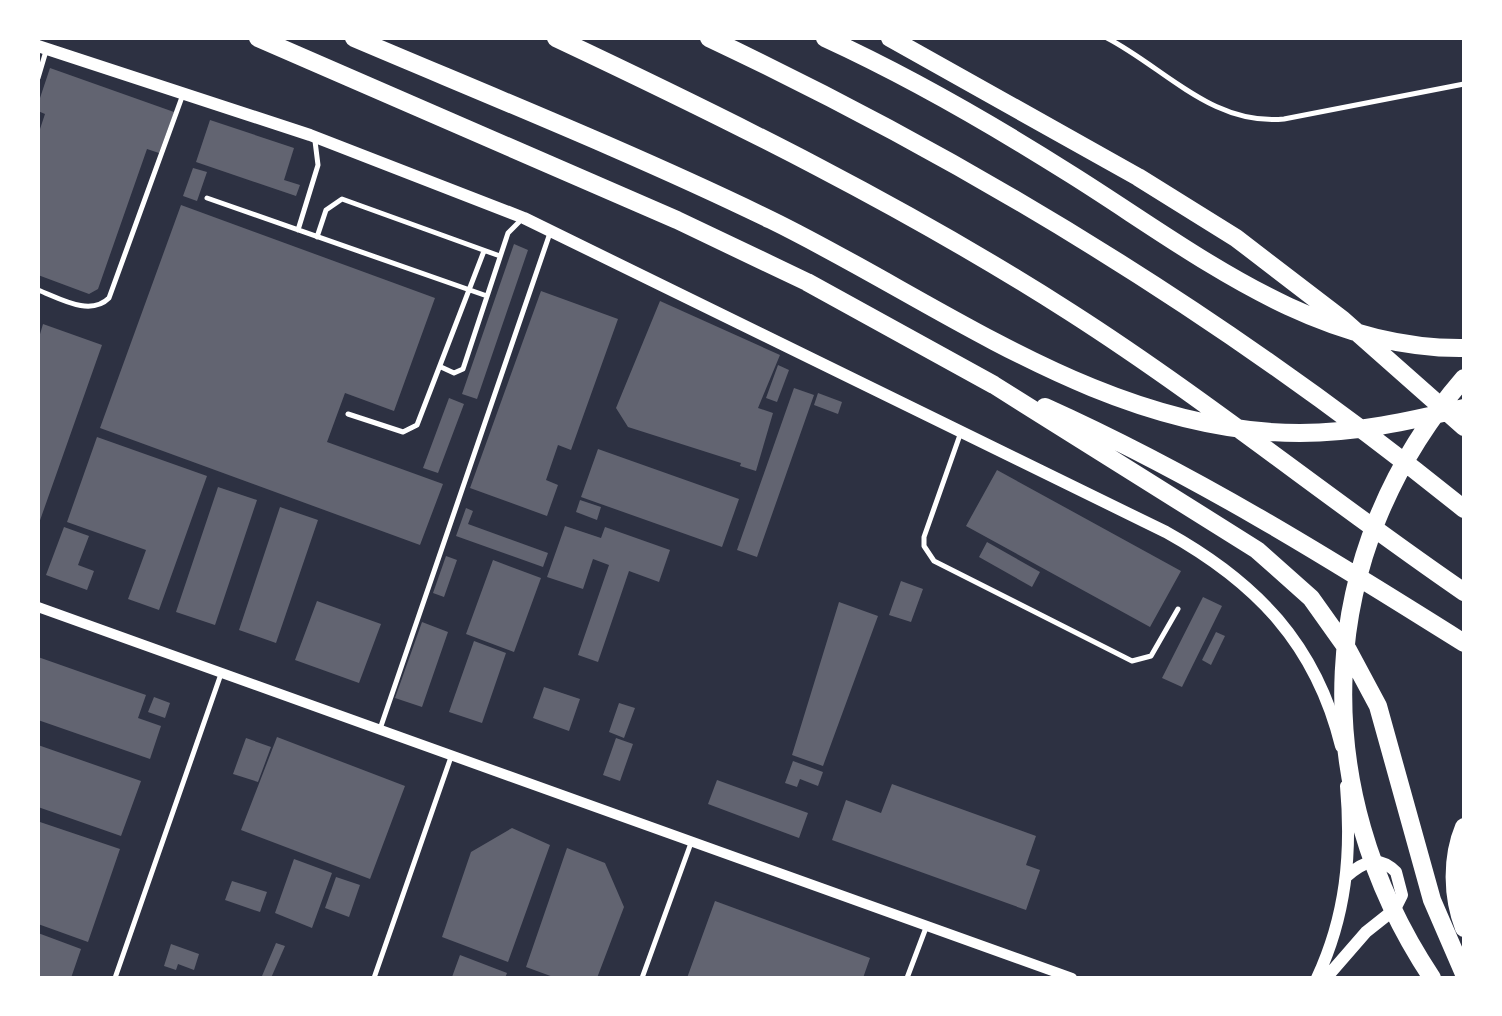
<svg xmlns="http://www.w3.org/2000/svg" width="1502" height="1016" viewBox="0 0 1502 1016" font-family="Helvetica,sans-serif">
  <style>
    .building { fill: #626471 }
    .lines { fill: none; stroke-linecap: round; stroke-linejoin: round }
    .service { stroke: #fff; stroke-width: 5 }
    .minor { stroke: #fff; stroke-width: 10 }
    .tertiary { stroke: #fff; stroke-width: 12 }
    .motorway { stroke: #fff; stroke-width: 18 }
  </style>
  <rect width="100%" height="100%" fill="#2d3142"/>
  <!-- building -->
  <path class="building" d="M50,68L174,112L159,153L147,149L98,289L89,294L38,275V135L45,114L38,111V104Z
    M210,120L294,148L284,180L300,185L296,196L196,162Z
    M193,168L207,172L197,201L183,196Z
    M181,205L435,298L394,411L345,393L327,442L443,484L420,545L100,428Z
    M514,244L528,250L477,399L462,394Z
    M541,291L618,319L571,450L558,445L546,480L558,485L547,516L470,488Z
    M660,301L780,355L758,408L773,413L756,471L740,466L741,463L628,427L616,408Z
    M43,324L102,345L38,526V341Z
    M778,365L789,370L777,402L766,398Z
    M794,388L814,395L757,557L737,550Z
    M818,393L842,402L838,414L814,405Z
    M449,398L464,404L438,473L423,468Z
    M97,437L207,476L159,610L128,599L146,550L67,522Z
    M598,449L739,499L722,547L581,497Z
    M997,470L1181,571L1150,627L966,526Z
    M218,487L257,500L215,625L176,612Z
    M580,500L601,507L597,520L576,512Z
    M280,507L318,520L276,643L239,630Z
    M466,508L473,511L468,524L548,553L543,567L456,536Z
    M565,526L601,538L605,527L670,550L659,582L629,571L598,662L578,655L609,565L593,559L583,589L547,577Z
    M64,527L89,536L78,565L94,571L87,590L46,575Z
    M987,542L1040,572L1032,587L979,557Z
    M446,556L457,560L444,597L433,593Z
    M493,560L541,578L514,652L466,634Z
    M901,581L923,589L911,622L889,615Z
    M1203,597L1222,606L1182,687L1162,678Z
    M317,601L381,624L359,683L295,660Z
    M839,602L878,616L823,766L792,755Z
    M422,622L448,632L422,707L395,698Z
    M1216,632L1225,636L1211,665L1202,660Z
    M474,641L506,653L482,723L449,712Z
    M38,657L146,695L138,718L161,726L150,759L38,720Z
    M544,687L580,699L569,731L533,718Z
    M154,697L170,703L165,718L148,712Z
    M619,703L635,708L624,738L609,732Z
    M277,737L405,786L370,879L241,830Z
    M246,738L271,747L258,782L233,774Z
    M616,738L633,744L620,781L603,775Z
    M38,745L141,781L121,836L38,807Z
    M793,761L823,772L818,786L800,779L797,787L785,783Z
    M717,780L808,813L799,838L708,804Z
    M892,784L1036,836L1026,865L1040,870L1026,910L832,840L846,800L881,813Z
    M40,822L120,849L88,942L38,924Z
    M512,828L550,845L508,962L442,937L471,852Z
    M567,848L605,863L624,907L597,978H556L526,967Z
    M294,859L332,873L312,928L275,913Z
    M336,877L360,885L349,917L325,908Z
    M232,881L267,892L260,912L225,900Z
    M715,901L870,958L863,978H687Z
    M38,933L81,949L71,978H38Z
    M276,943L285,946L271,978H268L262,976Z
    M171,944L199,954L194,970L178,964L176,970L164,966Z
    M460,955L507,973L505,978L452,977Z"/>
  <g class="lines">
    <!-- service -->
    <path class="service" d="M1107,38C1165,68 1212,126 1284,119L1464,84
      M38,78L46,51
      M207,198L487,296
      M298,230L318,165L315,141
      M317,237L326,210L342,199L500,256
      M38,290C59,298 90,317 109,298L182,97
      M441,367L454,373L463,369L508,233L522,219
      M348,414L403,432L417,425L484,251
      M961,432L924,537V546L934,561L1132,661L1151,656L1178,609
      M380,729L550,233
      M115,978L221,674
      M374,978L451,757
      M642,978L691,843
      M907,978L927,925"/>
    <!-- minor -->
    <path class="minor" d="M38,607L1072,978"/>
    <!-- tertiary -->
    <path class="tertiary" d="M38,46L310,135L524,218L1166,532C1256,582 1316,644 1341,746
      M1317,978C1346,916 1352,854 1346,786
      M1326,978L1366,932L1395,909L1402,895L1396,872C1379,855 1364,861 1347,876"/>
    <!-- motorway -->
    <path class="motorway" d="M258,38L677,220L807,282L994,385L1257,550L1311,598L1348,650L1378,706L1432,900L1464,974
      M354,38C493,97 635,154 771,220C939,302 1105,433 1300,433C1356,433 1410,421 1464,408
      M556,38C732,121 906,207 1070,312C1206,399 1331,501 1464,592
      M709,38C978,165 1232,322 1464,509
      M825,38C910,77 993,125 1072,175C1193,251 1314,350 1464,348
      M890,38L1138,177L1236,238L1343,320L1464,427
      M1045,407C1192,473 1329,558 1464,643
      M1464,827C1451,858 1452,897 1464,928
      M1432,978C1305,787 1313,553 1464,378"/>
  </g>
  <!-- border -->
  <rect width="1502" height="1016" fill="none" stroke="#ffffff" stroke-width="80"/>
</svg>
